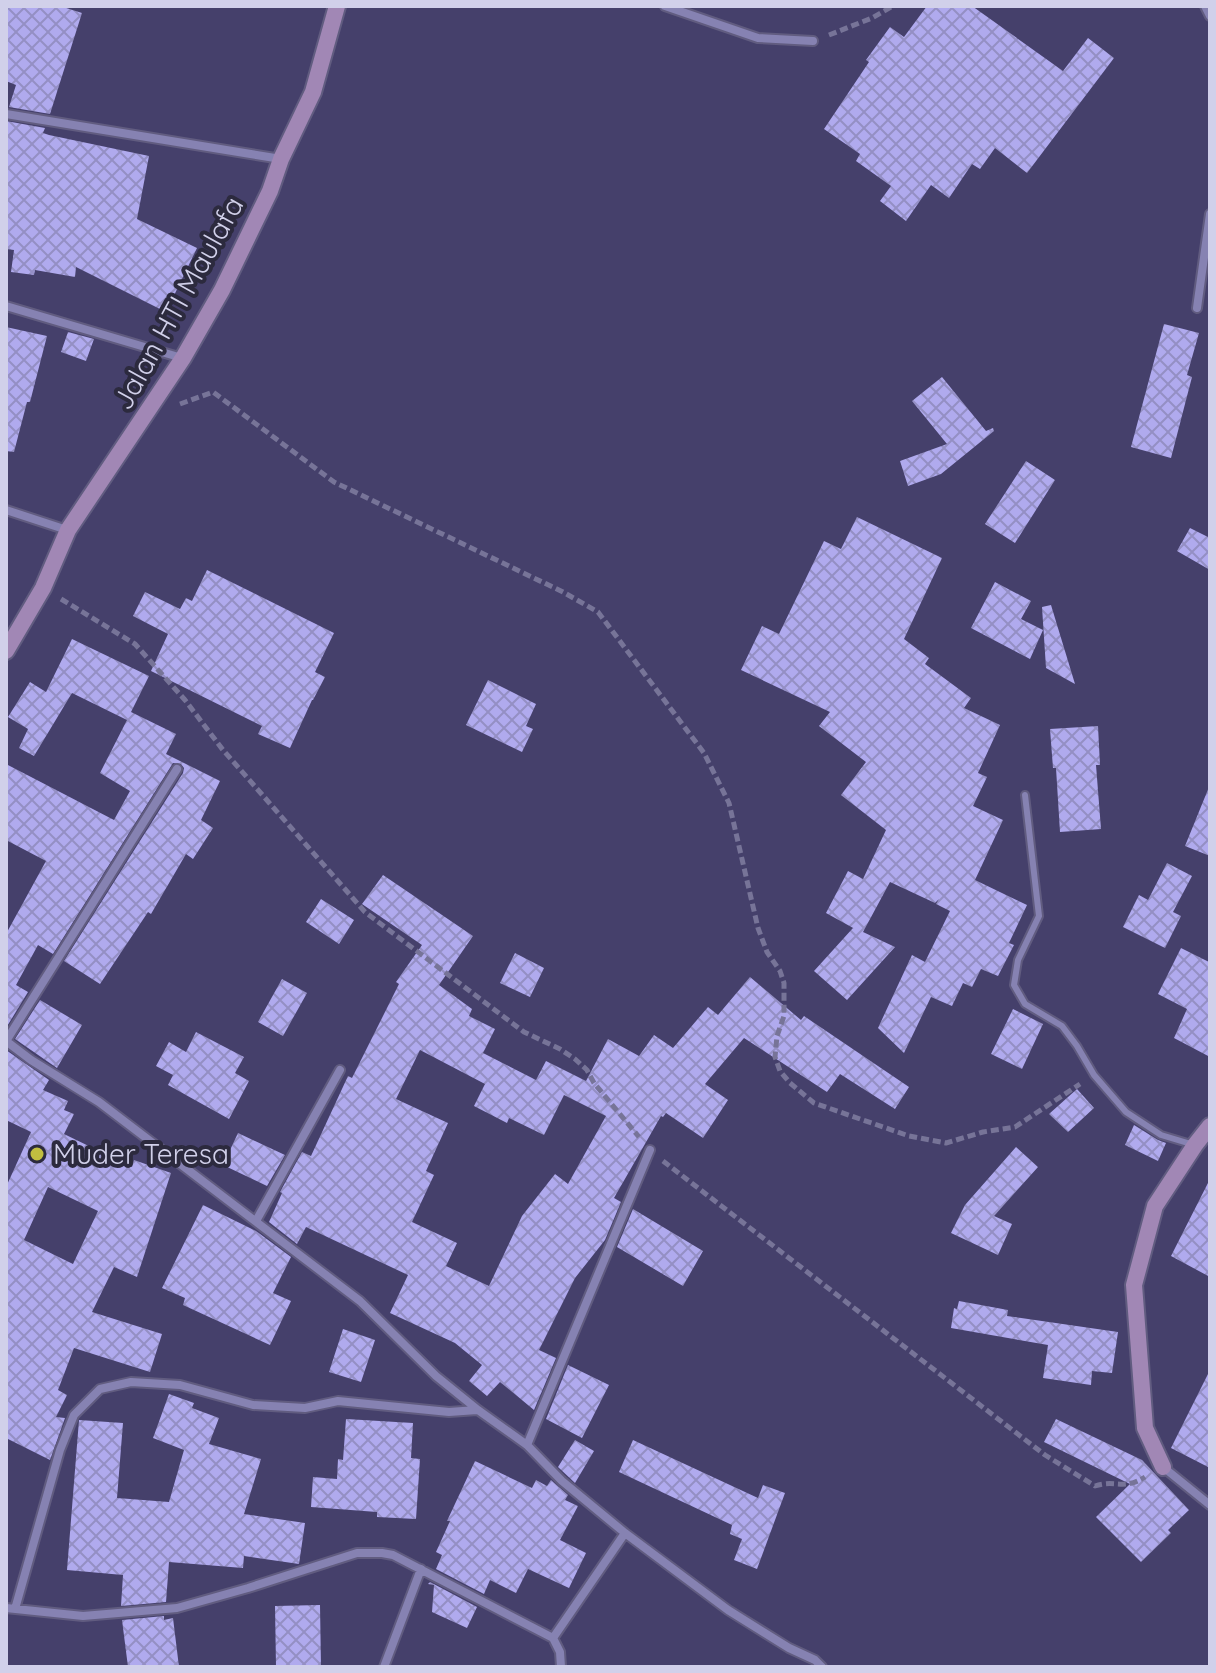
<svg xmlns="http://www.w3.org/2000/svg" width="1216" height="1673" viewBox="0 0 1216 1673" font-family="Quicksand,sans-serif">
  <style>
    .building { fill: url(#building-cross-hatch); fill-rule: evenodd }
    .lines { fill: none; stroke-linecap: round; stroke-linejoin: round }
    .lane-casing { stroke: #615c80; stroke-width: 10 }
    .street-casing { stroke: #615c80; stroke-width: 12 }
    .secondary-casing { stroke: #615c80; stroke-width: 20 }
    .path { stroke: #777498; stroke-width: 5; stroke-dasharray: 8 4; stroke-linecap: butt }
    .lane { stroke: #8682b2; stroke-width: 6 }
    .street { stroke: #8682b2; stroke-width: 8 }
    .secondary { stroke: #a187b5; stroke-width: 16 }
    .poi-dot { fill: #c1be40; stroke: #2c2a3e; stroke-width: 3 }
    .labels { text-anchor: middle; stroke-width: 8; stroke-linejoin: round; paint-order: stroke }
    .street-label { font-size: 28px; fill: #d1d0ea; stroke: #2c2a3e }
    .poi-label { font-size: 28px; fill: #d1d0ea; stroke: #2c2a3e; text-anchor: start }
  </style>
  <defs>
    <pattern id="building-cross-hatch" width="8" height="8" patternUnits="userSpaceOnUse" patternTransform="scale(2)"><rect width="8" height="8" fill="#b0aaee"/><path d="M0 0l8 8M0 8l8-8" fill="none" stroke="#948fc4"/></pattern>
  </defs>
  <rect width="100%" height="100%" fill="#45406b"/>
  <!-- building -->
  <path class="building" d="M6,6H60L82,13L50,114L9,107L16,85L6,81Z
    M927,6H972L1063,71L1088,38L1114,58L1027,173L995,148L980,169L972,164L949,198L931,185L906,221L880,201L891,186L856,161L860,154L824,129L869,62L866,60L890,27L904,37Z
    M6,121L45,128L43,133L49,135L149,156L137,219L197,248L166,312L76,267L75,277L35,270L34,275L11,272L14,250L6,249Z
    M1164,324L1199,333L1187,375L1192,377L1171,458L1131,447Z
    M6,327L47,336L30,402H27L14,452L6,451Z
    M68,332L94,339L86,361L61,352Z
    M942,377L986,431L993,428L994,431L941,474L908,486L900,461L947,444L912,401Z
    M1026,461L1055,480L1015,543L985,524Z
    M857,517L942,558L904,639L929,658L925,664L971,698L964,708L1000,725L978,773L987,777L973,806L1003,820L975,880L1027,905L1009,943L1014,945L998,976L981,969L972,987L963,983L952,1006L931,997L904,1053L878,1028L912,955L925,962L950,911L936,904L939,899L935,903L890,882L863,932L895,947L847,1000L814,971L853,928L855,929L826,913L848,871L863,879L886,830L841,795L866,762L819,726L830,712L741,670L762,626L779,634L824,541L841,549Z
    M1190,528L1210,538V570L1177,551Z
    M207,570L334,633L315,672L325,677L313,700H312L290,748L258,734L262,726L151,671L168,634L133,616L145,592L180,609L186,598L192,601Z
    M995,582L1031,601L1021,619L1043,630L1030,659L971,628Z
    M1051,605L1075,684L1046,668L1042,607Z
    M72,639L149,676L131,712L176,734L166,754L220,781L201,820L213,828L193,859L186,854L151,914L148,912L100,984L64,961L183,773L184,768L181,764L173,763L53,954L38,945L16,985L28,992L6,1028V934L46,861L6,840V764L114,820L130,791L100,773L127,720L72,693L34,756L19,748L28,729L8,717L30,682L46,692Z
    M488,680L536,704L526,726L533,729L522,752L466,725Z
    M1098,726L1100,765H1096L1101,829L1060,832L1056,768H1053L1050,729Z
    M1209,787H1210V856L1185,846Z
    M1167,863L1192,876L1173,912L1181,916L1165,948L1123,927L1139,895L1148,900Z
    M383,875L473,936L439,985L472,1009L469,1016L495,1029L483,1053L536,1080L546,1061L586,1081L608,1039L639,1056L654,1035L673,1048L708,1007L718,1015L750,977L801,1020L804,1016L909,1087L895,1109L840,1074L827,1092L744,1038L705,1084L728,1100L703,1138L666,1113L663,1117L661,1116L614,1198L621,1202L605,1240L575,1278L539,1350L556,1358L534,1410L500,1382L487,1396L469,1381L482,1365L455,1343L390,1313L408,1275L306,1227L297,1244L269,1222L282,1193L280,1192L302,1152L311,1156L348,1076L352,1078L399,984L396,982L422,945L362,904ZM420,1050L485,1084L474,1106L507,1123L509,1118L544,1135L564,1095L606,1116L568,1184L555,1174L522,1216L489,1286L446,1266L457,1243L412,1222L434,1175L426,1171L448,1123L396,1099Z
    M321,899L354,920L339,944L306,922Z
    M1181,948L1209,962L1210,961V1057L1174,1038L1187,1009L1158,994Z
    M515,953L544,968L530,997L500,983Z
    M282,979L307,993L283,1036L258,1022Z
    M40,1000L82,1025L57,1068L15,1039Z
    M1013,1009L1043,1024L1022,1069L991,1054Z
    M196,1032L244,1057L235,1073L249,1081L229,1119L168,1085L173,1075L156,1066L169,1042L186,1052Z
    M6,1050L49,1080L43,1090L68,1101L64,1110L74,1114L64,1134L132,1167L134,1160L171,1173L137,1277L114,1267L92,1312L162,1334L150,1372L74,1348L58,1390L67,1395L56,1417L65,1418L50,1460L6,1438V1187L31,1132L6,1120ZM48,1187L98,1211L73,1264L24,1240Z
    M1077,1089L1094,1108L1068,1132L1049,1114Z
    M1134,1125L1158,1140L1166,1143L1158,1161L1125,1145Z
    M238,1133L285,1155L267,1186L223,1165Z
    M1016,1147L1038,1167L994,1216L1012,1224L998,1255L951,1233L965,1205Z
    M1210,1179V1277L1171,1256Z
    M203,1205L256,1231L291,1257L273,1293L291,1301L270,1345L183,1305L185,1298L162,1288Z
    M633,1209L703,1251L683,1286L617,1247Z
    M959,1301L1008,1310L1007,1316L1118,1332L1112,1373L1092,1371L1091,1385L1043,1378L1048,1345L951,1328L954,1308L957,1309Z
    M343,1329L375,1340L361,1382L329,1372Z
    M568,1365L609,1385L582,1438L546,1419Z
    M1210,1370V1468L1171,1448Z
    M169,1394L194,1403L192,1408L219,1418L209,1444L261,1459L244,1514L305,1523L299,1564L244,1556L243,1568L169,1562L166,1602L121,1606L123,1575L67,1570L79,1420L123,1423L117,1498L169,1502L184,1450L153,1438Z
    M346,1419L413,1423L411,1458L420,1459L416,1519L377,1517V1512L311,1507L313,1477L337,1479L338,1459L343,1460Z
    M1056,1419L1142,1460L1189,1510L1168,1530L1171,1533L1141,1562L1096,1517L1130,1484L1044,1442Z
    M575,1440L594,1451L575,1483L558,1467Z
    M633,1440L758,1498L763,1485L785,1493L757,1569L734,1560L742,1539L730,1534L732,1525L619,1472Z
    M475,1461L532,1488L536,1480L547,1486L551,1480L568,1495L565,1500L578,1506L560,1540L586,1553L569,1588L528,1569L516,1593L490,1580L484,1594L436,1569L442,1555L436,1552L450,1521H447Z
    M430,1582L477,1607L467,1628L432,1612L434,1585L428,1584Z
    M320,1605L321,1667H276L275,1606Z
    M164,1616V1620L173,1618L179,1667H128L122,1620Z"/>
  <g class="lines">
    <!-- lane casing -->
    <g class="lane-casing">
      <path id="lane" d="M1025,795L1039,916L1018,960L1014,985L1025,1004L1062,1026L1077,1046L1094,1075L1126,1112L1161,1135L1191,1144"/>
    </g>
    <!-- street casing -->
    <g class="street-casing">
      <path id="street" d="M665,6L758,38L813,41
        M1205,6L1210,16
        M6,114L281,159
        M6,306L182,358
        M1197,308L1210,214
        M6,510L67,530
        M177,769L6,1041L31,1060L99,1102L360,1301L436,1376L478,1410L527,1445L562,1481L625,1533L728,1610L789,1648L815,1660L822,1667
        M256,1221L340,1070
        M527,1445L650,1150
        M1163,1467L1210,1505
        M6,1608L83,1616L177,1608L248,1588L357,1553H382L393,1555L553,1638L560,1652L561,1667
        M15,1609L60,1450L74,1415L100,1389L131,1382L180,1385L253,1405L305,1408L338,1401L449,1412L477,1410
        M553,1638L625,1533
        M384,1667L421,1569"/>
    </g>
    <!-- secondary casing -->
    <g class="secondary-casing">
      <path id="secondary" d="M6,651L43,588L68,530L183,358L222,290L270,191L281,159L313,92L337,6
        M1163,1467L1145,1428L1134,1285L1155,1206L1195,1145L1210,1126"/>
    </g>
    <!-- path -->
    <path class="path" d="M829,35L872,18L893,6
      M180,404L213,392L334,482L563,592L598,612L704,753L729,803L758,928L767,952L780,971L784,983V1016L777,1036L775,1057L780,1071L790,1083L814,1103L909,1136L946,1143L983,1132L1015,1127L1080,1084
      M61,599L135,644L185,700L223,750L365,912L524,1032L560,1049L575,1059L587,1070L594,1083L639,1137
      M663,1161L1045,1455L1095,1486C1116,1479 1123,1491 1145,1477"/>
    <!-- lane -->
    <use href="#lane" class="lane"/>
    <!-- street -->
    <use href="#street" class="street"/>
    <!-- secondary -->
    <use href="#secondary" class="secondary"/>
  </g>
  <!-- markers -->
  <circle class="poi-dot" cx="37" cy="1154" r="8"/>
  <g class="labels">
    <!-- street labels -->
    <g class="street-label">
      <text transform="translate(178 303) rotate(-61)" y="10">Jalan HTI Maulafa</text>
    </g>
    <!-- poi labels -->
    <g class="poi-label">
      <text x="53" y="1164">Muder Teresa</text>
    </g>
  </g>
  <!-- border -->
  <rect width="1216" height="1673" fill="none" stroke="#d1d0ea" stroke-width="16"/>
</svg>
